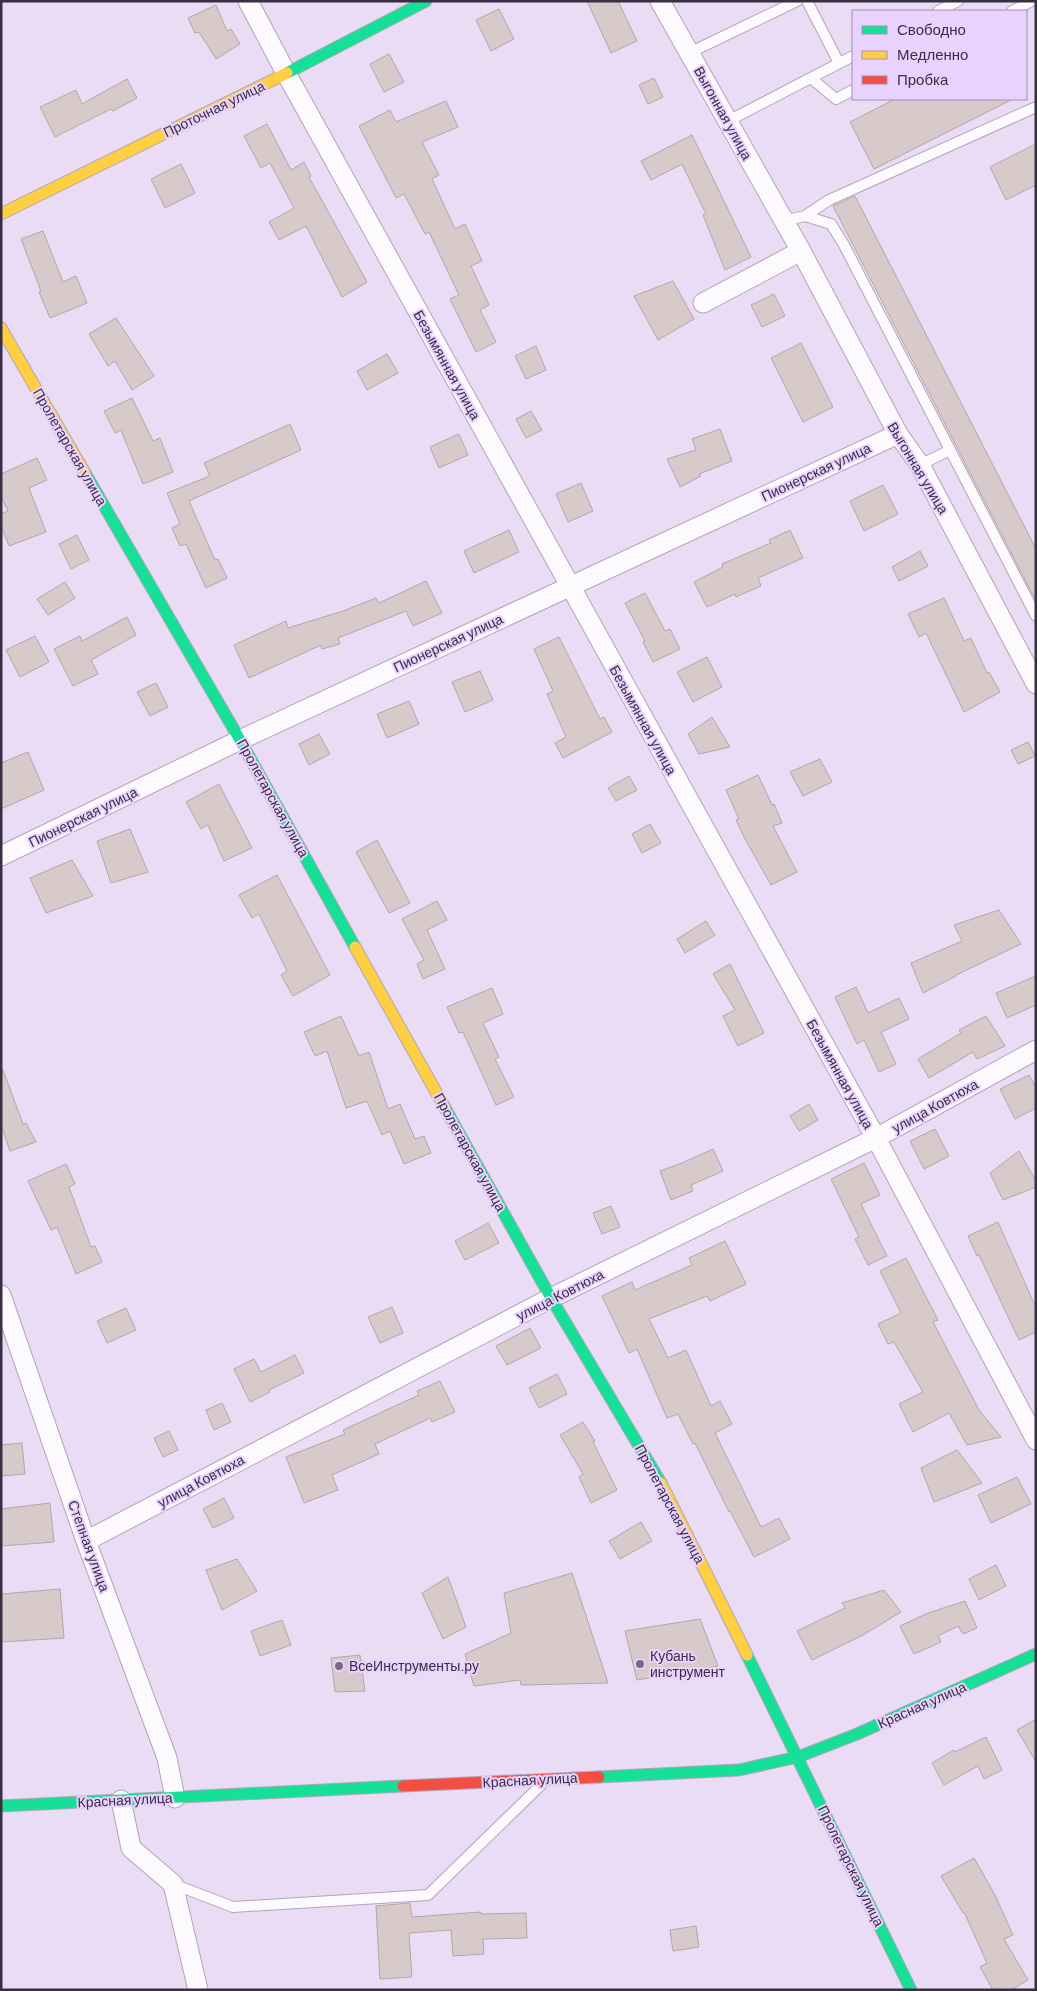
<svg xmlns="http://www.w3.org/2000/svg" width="1037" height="1991" viewBox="0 0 1037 1991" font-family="Barlow,sans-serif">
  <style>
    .building { fill: #d8cacb; stroke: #b4a6a8 }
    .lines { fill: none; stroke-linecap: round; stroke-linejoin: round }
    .lane-casing { stroke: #b0a5ba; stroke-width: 12 }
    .street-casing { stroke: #b0a5ba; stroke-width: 21 }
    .fast-casing { stroke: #b0a5ba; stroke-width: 13 }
    .slow-casing { stroke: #b0a5ba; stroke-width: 13 }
    .jam-casing { stroke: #b0a5ba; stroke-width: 13 }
    .lane { stroke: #fcfafd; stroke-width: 10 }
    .street { stroke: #fcfafd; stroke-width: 19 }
    .fast { stroke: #16e098; stroke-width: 11 }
    .slow { stroke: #ffcf43; stroke-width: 11 }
    .jam { stroke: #f24e42; stroke-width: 11 }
    .poi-dot { fill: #776b82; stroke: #ead2fe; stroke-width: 2 }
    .labels { text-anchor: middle; stroke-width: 4; stroke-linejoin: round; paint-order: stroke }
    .street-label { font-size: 14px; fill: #3a2e44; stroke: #ead2fe }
    .poi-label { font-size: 14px; fill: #3a2e44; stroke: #ead2fe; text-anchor: start }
  </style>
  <rect width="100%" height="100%" fill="#e9dcf4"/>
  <!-- building -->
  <path class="building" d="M587,1H618L637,41L611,53Z
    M216,5L227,31L231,29L240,44L216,59L199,32L195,33L188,18Z
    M499,9L514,39L491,51L476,20Z
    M389,54L404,82L384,92L370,64Z
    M654,78L663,97L648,104L639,85Z
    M127,79L137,98L113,111L111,109L55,137L40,107L76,90L82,104Z
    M895,99H1013L874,169L850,122Z
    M446,101L458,127L422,142L439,175L432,179L455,229L465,224L482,261L471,266L489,305L480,310L496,342L476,352L450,299L459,295L429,232L425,234L404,194L396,198L359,126L390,110L396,122Z
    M267,124L291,170L304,162L311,176L309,177L367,282L342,297L306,226L279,240L269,222L294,208L270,163L261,168L244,136Z
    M692,135L751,257L725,270L703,215L706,214L682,164L651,180L641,161Z
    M1036,144V185L1006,200L990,167Z
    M181,164L195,193L165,208L151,179Z
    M855,196L1036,549V601L833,206Z
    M43,231L63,282L76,276L87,303L50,318L39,292L41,291L21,239Z
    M673,281L694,319L658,340L634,296Z
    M774,294L785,316L762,327L751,305Z
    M116,318L154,376L132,390L115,361L108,366L89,334Z
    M801,343L833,407L803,422L771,358Z
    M536,346L546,370L526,379L515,356Z
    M387,354L398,373L367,390L357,371Z
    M132,398L153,441L160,438L173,472L143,484L121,430L115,433L104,411Z
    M531,411L542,430L526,438L516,419Z
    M290,424L301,450L189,501L215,560L218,559L227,578L206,588L186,544L180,546L172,528L180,524L167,493L210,476L204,463Z
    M720,429L732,461L699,474L701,476L680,487L667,459L696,450L692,439Z
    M459,434L468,455L439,468L430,447Z
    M37,458L47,480L29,488L46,532L9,546L1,525V514L8,511L1,496V474Z
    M581,483L593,511L568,522L556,494Z
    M883,485L898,514L864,531L850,501Z
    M509,530L519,552L474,573L464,551Z
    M790,530L803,558L758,578L761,586L736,597L735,594L707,607L694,582L723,567L722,564L771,543L769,540Z
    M77,535L89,560L71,569L59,544Z
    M920,551L928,566L899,581L892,567Z
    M426,581L442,613L413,626L406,611L338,638L340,644L322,649L321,645L249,678L234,645L286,621L288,628L343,611L376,598L379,603Z
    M65,582L75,598L48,615L37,599Z
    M645,593L665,631L670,629L680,649L653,662L643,642L645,641L625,603Z
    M944,598L964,641L971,638L987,673L989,672L1000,692L964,712L926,633L919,637L908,614Z
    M127,617L136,635L91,660L98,674L73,686L54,649L80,636L82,641Z
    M35,636L49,662L20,677L6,650Z
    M559,637L600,719L604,717L612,732L563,758L555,743L566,737L547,694L553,691L534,649Z
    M707,657L722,687L693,702L677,672Z
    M480,671L493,700L465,712L452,682Z
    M156,683L168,707L150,716L137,692Z
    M409,701L419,724L387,738L377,714Z
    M712,717L730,747L699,754L688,734Z
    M319,734L330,754L309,765L299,744Z
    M1028,742L1035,756L1018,764L1011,750Z
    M28,752L44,790L1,809V763Z
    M820,759L832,782L803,796L790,772Z
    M758,775L772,805L774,804L782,823L773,826L797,872L771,885L745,839L736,820L739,819L726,790Z
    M629,776L637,790L616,801L608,788Z
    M219,784L252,848L224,861L208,825L201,829L186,802Z
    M650,824L661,843L642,853L632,834Z
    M130,829L148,872L111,883L97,841Z
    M377,840L410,903L389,913L356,852Z
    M72,860L93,896L46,913L30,878Z
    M277,875L330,975L293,996L281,975L287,971L259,914L252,918L239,895Z
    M437,901L447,920L427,930L445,969L423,979L417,964L424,960L402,919Z
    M999,910L1021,944L956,975V976L923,993L911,963L962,941L954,925Z
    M706,921L715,935L685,953L677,939Z
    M730,964L764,1033L738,1046L723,1016L735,1010L713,974Z
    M1036,976V1005L1007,1018L996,993Z
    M856,987L868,1013L899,998L909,1019L881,1032L896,1064L879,1072L864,1040L857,1044L835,997Z
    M492,988L503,1014L483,1023L499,1057L495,1059L514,1097L496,1105L463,1032L459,1033L447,1007Z
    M341,1016L359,1056L369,1052L388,1109L400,1104L415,1139L424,1136L431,1153L404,1164L390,1131L382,1135L367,1101L346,1108L327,1051L315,1056L304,1032Z
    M986,1016L1005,1046L977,1059L973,1052L929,1078L918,1059L961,1033L959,1030Z
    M1,1070H3L23,1124L26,1123L36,1142L10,1151L1,1125Z
    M1029,1075L1036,1087V1108L1015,1119L1000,1089Z
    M809,1104L818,1120L799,1131L790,1116Z
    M935,1129L949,1156L924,1169L910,1141Z
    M713,1149L723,1171L691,1185L693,1191L671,1200L660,1171L682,1163Z
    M1019,1151L1036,1181V1187L1003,1200L990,1173Z
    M864,1163L880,1195L861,1204L887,1256L868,1265L855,1239L859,1237L831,1179Z
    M66,1164L75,1184L69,1187L91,1247L95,1246L102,1262L76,1274L57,1227L51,1230L28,1181Z
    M611,1206L620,1227L602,1234L593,1213Z
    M998,1222L1036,1308V1332L1019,1340L979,1255L977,1256L968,1236Z
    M488,1223L499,1243L465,1260L455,1241Z
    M725,1241L746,1284L710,1301L707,1296L649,1319L668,1358L686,1350L711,1406L720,1401L732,1424L715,1433L761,1527L779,1518L790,1539L754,1557L730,1511L729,1512L695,1443L693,1444L678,1414L667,1418L637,1349L629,1353L602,1296L632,1282L635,1290L692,1265L689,1258Z
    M906,1258L938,1320L933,1322L979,1410L1001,1437L967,1445L949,1413L913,1432L899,1404L923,1392L894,1342L888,1344L878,1324L901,1313L880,1271Z
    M392,1307L403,1333L380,1343L368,1317Z
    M126,1308L136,1330L107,1343L97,1321Z
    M530,1328L541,1348L507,1365L496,1346Z
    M295,1355L304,1373L269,1390L270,1392L250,1402L234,1369L254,1359L261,1372Z
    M557,1374L567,1394L539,1408L529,1388Z
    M440,1381L455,1412L432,1422L430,1418L375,1444L379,1454L332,1475L338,1490L304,1503L286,1457L345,1434L343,1430L419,1395L417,1391Z
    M222,1403L231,1422L214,1430L206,1410Z
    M583,1422L595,1441L593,1442L617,1490L591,1503L579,1477L583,1474L560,1435Z
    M169,1431L178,1450L163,1457L154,1438Z
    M22,1443L25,1474L1,1476V1445Z
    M957,1450L982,1483L934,1502L921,1468Z
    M1017,1477L1031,1504L991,1523L978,1495Z
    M224,1498L234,1518L213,1528L203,1509Z
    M50,1503L54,1542L1,1546V1509Z
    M641,1522L652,1541L620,1559L609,1541Z
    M237,1559L257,1591L222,1610L206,1570Z
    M996,1565L1006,1586L979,1600L969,1579Z
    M572,1573L608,1683L521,1685L520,1680L474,1686L465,1654L511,1633L504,1593Z
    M448,1577L466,1627L443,1639L422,1593Z
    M60,1589L64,1638L1,1642V1594Z
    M884,1590L901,1612L863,1635L812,1660L797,1631L845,1608L842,1603Z
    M965,1601L977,1628L963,1634L958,1626L938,1636L941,1642L914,1654L900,1626L928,1613Z
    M700,1619L718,1666L637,1680L625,1631Z
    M282,1620L291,1645L260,1656L251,1631Z
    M360,1655L365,1691L335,1692L331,1658Z
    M1036,1719V1762L1017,1730Z
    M986,1737L1002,1770L984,1779L978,1766L944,1785L932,1763L954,1750L955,1752Z
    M974,1858L995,1895L1013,1935L1004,1939L1028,1980L1011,1990H993L980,1967L987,1963L964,1912L963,1913L941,1876Z
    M410,1903L412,1917L481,1912V1914L526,1913L527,1938L483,1939L484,1954L453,1956L451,1930L409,1933L412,1977L380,1979L376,1906Z
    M696,1926L699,1947L673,1951L670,1930Z"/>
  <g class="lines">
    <!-- lane casing -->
    <g class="lane-casing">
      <path id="lane" d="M807,1L839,63
        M938,11L958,1
        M1012,11L1032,1
        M689,53L797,1
        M811,78L836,99L853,90
        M728,121L853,56
        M805,216L831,224L844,245L1036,616
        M783,221L805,216L829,200L1036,107
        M920,465L950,450
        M173,1884L233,1907L428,1895L541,1785"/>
    </g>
    <!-- street casing -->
    <g class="street-casing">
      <path id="street" d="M248,1L286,73L876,1138L1036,1440
        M660,1L801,251L898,434L920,465L1036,684
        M703,303L801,251
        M1,856L240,740L898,434
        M1,1295L86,1541L167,1758L175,1798
        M86,1541L551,1298L876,1138L1036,1050
        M121,1800L131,1848L173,1884L198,1990"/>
    </g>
    <!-- fast casing -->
    <g class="fast-casing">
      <path id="fast" d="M287,73L426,1
        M85,473L240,740L355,947
        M445,1108L551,1298L661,1483
        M747,1655L911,1990
        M599,1777L739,1770L798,1757L857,1734L1036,1654
        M1,1806L403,1786"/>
    </g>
    <!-- slow casing -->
    <g class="slow-casing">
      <path id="slow" d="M1,214L287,73
        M1,328L85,473
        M355,947L445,1108
        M661,1483L747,1655"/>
    </g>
    <!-- jam casing -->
    <g class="jam-casing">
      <path id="jam" d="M403,1786L599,1777"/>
    </g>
    <!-- lane -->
    <use href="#lane" class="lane"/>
    <!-- street -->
    <use href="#street" class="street"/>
    <!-- fast -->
    <use href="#fast" class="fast"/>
    <!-- slow -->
    <use href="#slow" class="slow"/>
    <!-- jam -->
    <use href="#jam" class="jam"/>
  </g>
  <!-- markers -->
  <g class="poi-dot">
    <circle cx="640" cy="1664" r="5"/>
    <circle cx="339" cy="1666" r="5"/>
  </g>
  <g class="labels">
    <!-- street labels -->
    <g class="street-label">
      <text transform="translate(214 109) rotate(-26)" y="5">Проточная улица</text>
      <text transform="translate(723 113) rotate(61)" y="5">Выгонная улица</text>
      <text transform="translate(447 365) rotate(61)" y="5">Безымянная улица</text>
      <text transform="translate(70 447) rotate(60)" y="5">Пролетарская улица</text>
      <text transform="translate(918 468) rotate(59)" y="5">Выгонная улица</text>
      <text transform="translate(816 472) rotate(-25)" y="5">Пионерская улица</text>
      <text transform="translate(448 643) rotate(-25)" y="5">Пионерская улица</text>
      <text transform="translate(643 720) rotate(61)" y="5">Безымянная улица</text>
      <text transform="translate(273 798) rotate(61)" y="5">Пролетарская улица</text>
      <text transform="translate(83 817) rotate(-26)" y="5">Пионерская улица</text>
      <text transform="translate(840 1074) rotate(61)" y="5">Безымянная улица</text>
      <text transform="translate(935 1106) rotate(-29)" y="5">улица Ковтюха</text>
      <text transform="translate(470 1152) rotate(61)" y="5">Пролетарская улица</text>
      <text transform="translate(560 1295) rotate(-27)" y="5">улица Ковтюха</text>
      <text transform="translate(201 1481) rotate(-28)" y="5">улица Ковтюха</text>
      <text transform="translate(670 1504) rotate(62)" y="5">Пролетарская улица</text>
      <text transform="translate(89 1546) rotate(70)" y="5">Степная улица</text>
      <text transform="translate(922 1705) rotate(-24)" y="5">Красная улица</text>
      <text transform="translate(530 1780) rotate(-3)" y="5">Красная улица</text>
      <text transform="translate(125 1800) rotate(-3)" y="5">Красная улица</text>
      <text transform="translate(851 1866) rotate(64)" y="5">Пролетарская улица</text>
    </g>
    <!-- poi labels -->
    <g class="poi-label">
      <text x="650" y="1661">Кубань<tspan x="650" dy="16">инструмент</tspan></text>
      <text x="349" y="1671">ВсеИнструменты.ру</text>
    </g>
  </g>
  <!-- border -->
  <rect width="1037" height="1991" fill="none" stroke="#3a2e44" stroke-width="5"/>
  <!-- legend -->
  <rect x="852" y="10" width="175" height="90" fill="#ead2fe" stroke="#a490b4"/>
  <rect x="862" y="26" width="25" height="8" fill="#16e098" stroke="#a490b4"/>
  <text x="897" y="35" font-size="15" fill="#3a2e44">Свободно</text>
  <rect x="862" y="51" width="25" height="8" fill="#ffcf43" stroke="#a490b4"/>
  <text x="897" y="60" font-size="15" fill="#3a2e44">Медленно</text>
  <rect x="862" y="76" width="25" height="8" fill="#f24e42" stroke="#a490b4"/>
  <text x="897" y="85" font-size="15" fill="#3a2e44">Пробка</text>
</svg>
